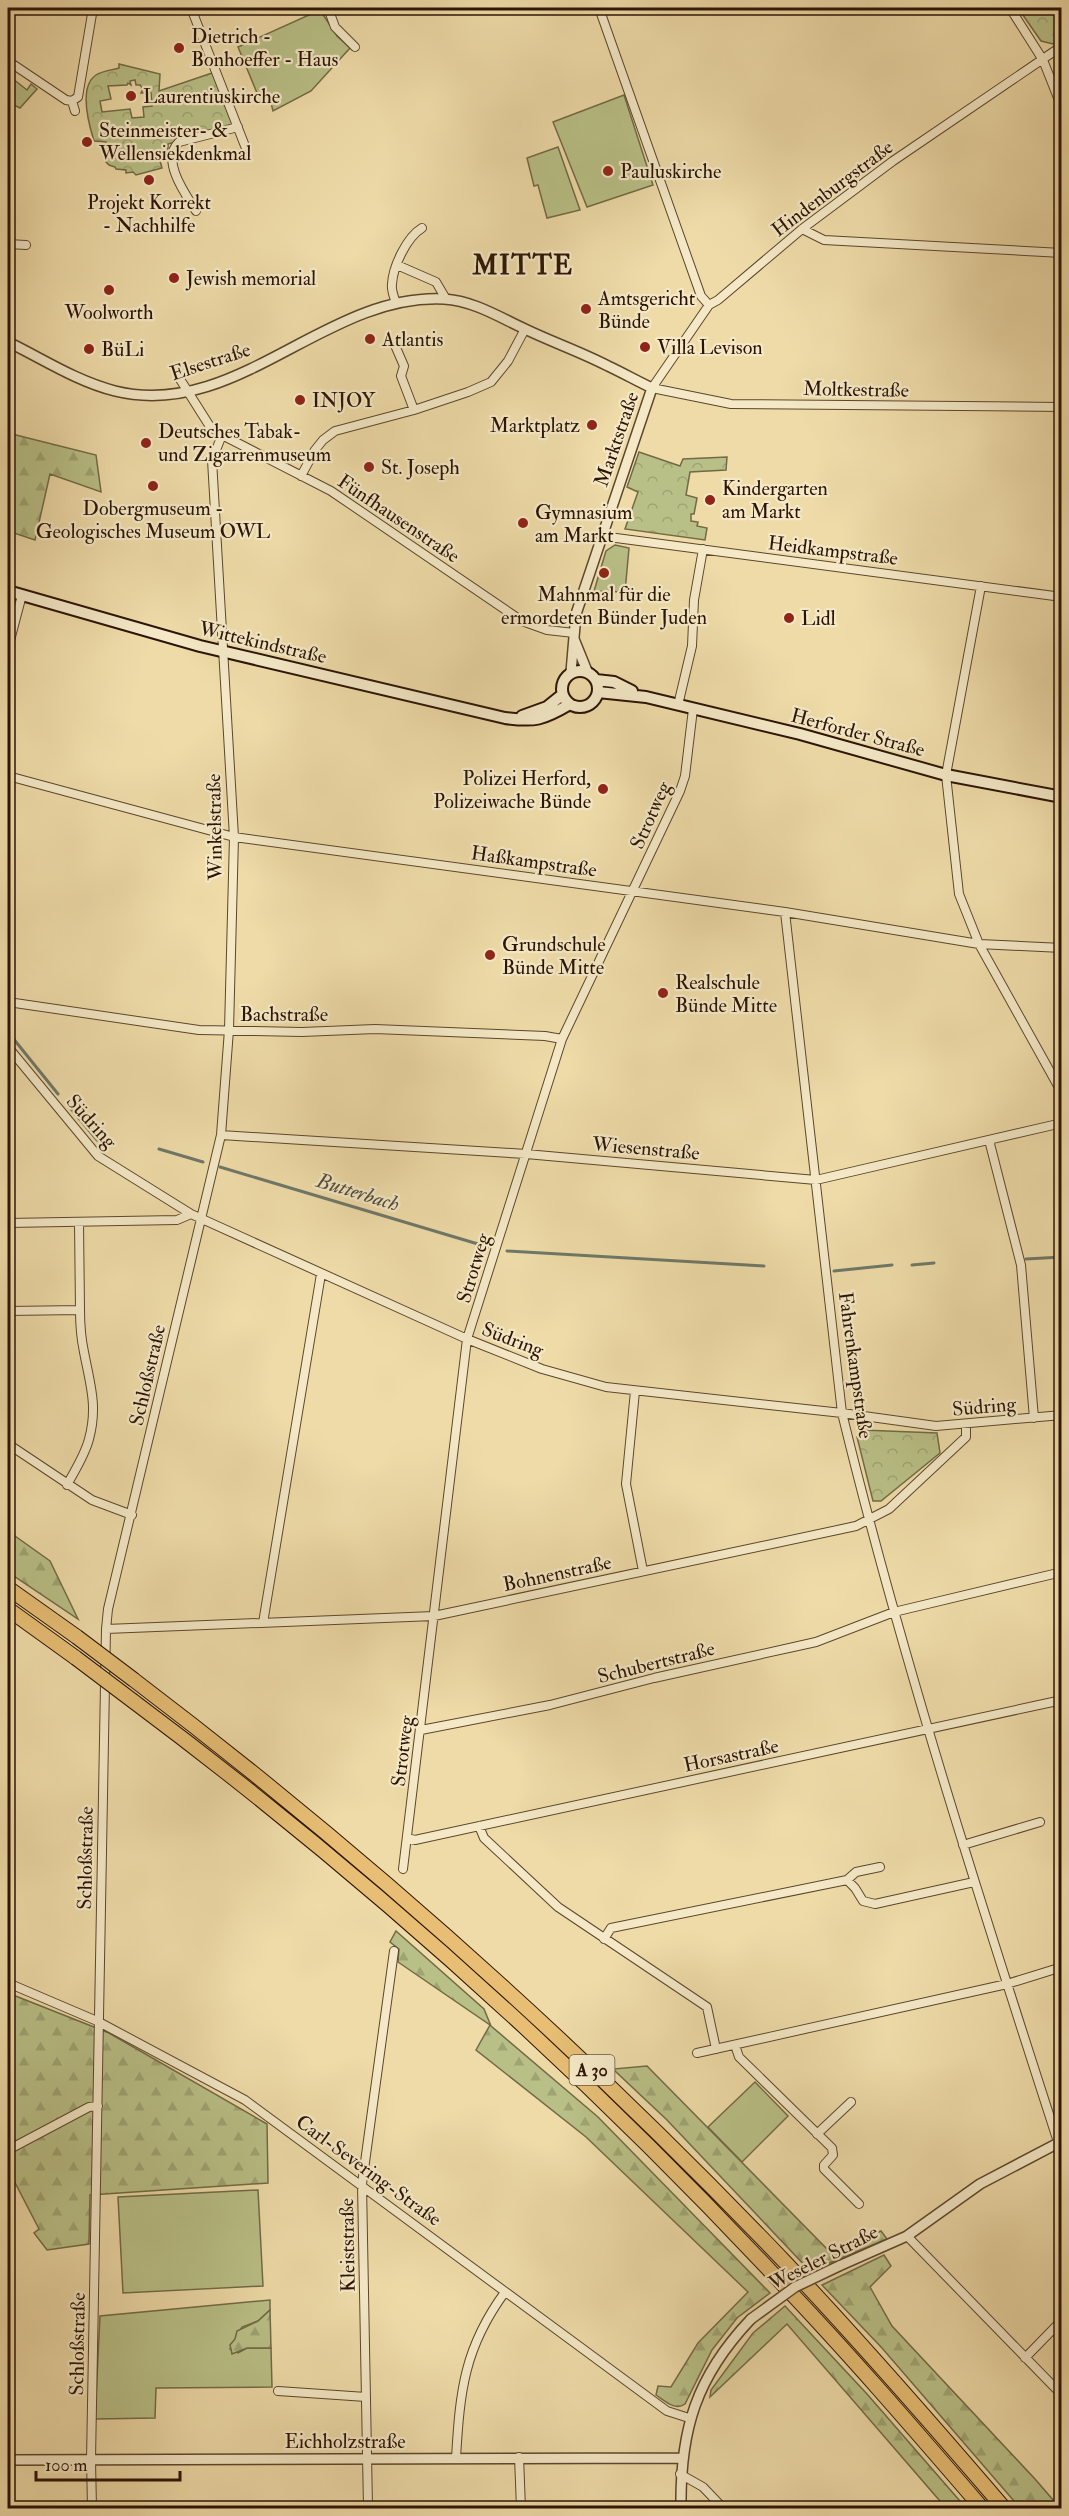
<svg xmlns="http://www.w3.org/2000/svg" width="1069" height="2516" viewBox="0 0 1069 2516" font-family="'IM FELL Double Pica',serif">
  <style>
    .green { fill: #b9c087; stroke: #726a46; stroke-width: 1.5 }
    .forest { fill: url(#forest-firs); stroke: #726a46; stroke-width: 1.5 }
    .park { fill: url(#park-crowns); stroke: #726a46; stroke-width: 1.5; fill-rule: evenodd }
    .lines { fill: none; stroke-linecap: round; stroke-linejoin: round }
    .stream { stroke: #6e7869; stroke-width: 3 }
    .minor-casing { stroke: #5c462d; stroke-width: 10 }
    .tertiary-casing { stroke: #5c462d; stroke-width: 12 }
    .secondary-casing { stroke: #2c1404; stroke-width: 14 }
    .motorway-casing { stroke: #2c1404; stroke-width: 16 }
    .minor { stroke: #f4e8c6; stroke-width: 8 }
    .tertiary { stroke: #f4e8c6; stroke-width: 9 }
    .secondary { stroke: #f4e8c6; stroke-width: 10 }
    .motorway { stroke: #e7be74; stroke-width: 14 }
    .tertiary-bridge-casing { stroke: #5c462d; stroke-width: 12; stroke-linecap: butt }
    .motorway-bridge-casing { stroke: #2c1404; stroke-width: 16; stroke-linecap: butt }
    .tertiary-bridge { stroke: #f4e8c6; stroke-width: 9 }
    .motorway-bridge { stroke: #e7be74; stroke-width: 14 }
    .poi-dot { fill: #8f2418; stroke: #f4e8c6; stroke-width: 2 }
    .labels { text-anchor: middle; stroke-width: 4.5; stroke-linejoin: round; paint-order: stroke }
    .shield { fill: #f4e8c6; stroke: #68543e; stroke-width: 1.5 }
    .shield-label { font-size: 18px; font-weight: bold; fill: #2c1404 }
    .poi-label { font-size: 20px; fill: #2c1404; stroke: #f4e8c6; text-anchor: start }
    .street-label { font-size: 20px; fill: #2c1404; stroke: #f4e8c6 }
    .water-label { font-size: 21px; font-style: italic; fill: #524e3f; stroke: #f4e8c6 }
    .district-label { font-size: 26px; font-weight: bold; letter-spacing: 1.5px; fill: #2c1404; stroke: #f4e8c6 }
  </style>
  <defs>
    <pattern id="forest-firs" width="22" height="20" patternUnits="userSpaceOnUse" patternTransform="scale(1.5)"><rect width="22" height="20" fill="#b9c087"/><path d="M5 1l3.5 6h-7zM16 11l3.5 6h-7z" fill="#9fa473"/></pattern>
    <pattern id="park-crowns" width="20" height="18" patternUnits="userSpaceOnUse" patternTransform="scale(1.5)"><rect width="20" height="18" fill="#b9c087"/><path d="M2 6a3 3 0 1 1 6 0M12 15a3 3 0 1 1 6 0" fill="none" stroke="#9fa473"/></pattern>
  </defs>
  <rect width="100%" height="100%" fill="#eedba8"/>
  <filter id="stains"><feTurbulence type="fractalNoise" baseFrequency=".00333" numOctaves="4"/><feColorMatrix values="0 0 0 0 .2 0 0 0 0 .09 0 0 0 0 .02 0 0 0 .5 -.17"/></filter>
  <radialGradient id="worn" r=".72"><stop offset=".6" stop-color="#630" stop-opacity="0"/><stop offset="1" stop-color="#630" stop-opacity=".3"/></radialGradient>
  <!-- green -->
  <path class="green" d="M320,10L337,36L350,48L311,91L273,111L270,99L257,93L238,47Z
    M8,75L27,90L31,84L37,89L20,108L8,102Z
    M624,95L653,185L587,207L553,122Z
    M558,147L580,210L547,218L538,185L534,186L527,158Z
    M615,545L629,548L625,592L594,591L606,551Z
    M755,2082L788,2116L742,2162L708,2127Z
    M258,2190L263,2286L123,2293L118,2197Z
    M270,2300V2310L258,2321L242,2327L230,2349L238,2353L247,2348H271L272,2387L156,2388L155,2418L95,2419L100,2316Z"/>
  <!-- forest -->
  <path class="forest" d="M8,433L96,455L101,492L50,474L35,540L8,531Z
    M8,1531L50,1561L78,1619L8,1572Z
    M396,1931L484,2009L491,2026L598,2117L770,2293L737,2318L712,2350L685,2404C675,2411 665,2401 656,2395L658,2386L671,2387L698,2343L748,2292L586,2137L476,2050L490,2025L398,1962L399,1949L390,1942Z
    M8,1993L109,2033L267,2124L268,2183L90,2195L89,2244L47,2250L34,2233L39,2229L8,2169Z
    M647,2066L830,2252L881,2231L887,2239L810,2271L667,2120L613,2069Z
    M884,2255L891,2266L870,2287L892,2326L1035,2479L1060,2508H1020L882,2348L822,2285Z
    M785,2306L867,2394L966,2508H946L787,2324L710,2397L711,2390L753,2333Z
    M270,2310L271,2348H247L232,2354L230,2345L235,2339L237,2331L258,2321Z"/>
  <!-- park -->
  <path class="park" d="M1018,8H1061V38L1053,44L1041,41Z
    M119,64L160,74L159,91L215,72L234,124L168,144V155L159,157L162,168L136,175L133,172L126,173V170L116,169L115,167L109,165L106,162V142L94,141C89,125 78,87 96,75C102,71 112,70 119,68ZM135,80L136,85H140L143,89L141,93H151L152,106L143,107L144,117L132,118L130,109L102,112L100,101L111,99L108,86L127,85L128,83L131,85L130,81Z
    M639,452L680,466L683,459L727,457L726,470L690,472L686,495L697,498L694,514H691V521L698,522L697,526L707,528L705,540L625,529L638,492L627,487Z
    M862,1430L937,1433L940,1453L881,1501H873L857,1437Z"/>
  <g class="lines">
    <!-- stream -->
    <path class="stream" d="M8,1032L58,1094
      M68,1105L97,1140L104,1142
      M159,1149L203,1162
      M220,1167L488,1247
      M507,1251L764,1266
      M1026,1259L1062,1257
      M912,1265L934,1263
      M834,1271L892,1265"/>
    <!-- minor casing -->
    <g class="minor-casing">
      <path id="minor" d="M191,8L245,146
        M328,8L335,27L355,47
        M599,8L701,296L709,305
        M1010,8L1043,60L1062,108
        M1062,46L893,161L802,229L718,300L709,305L652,388L731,404L1062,407
        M8,61L66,100L72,101
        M72,101L78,97L93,8
        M72,101L75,111
        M196,211C186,195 160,160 179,142L238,127
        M802,229L824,240L1062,253
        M8,244L26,245
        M397,265L436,282L446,299
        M396,303C394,297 391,290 392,284C393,266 407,237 422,228
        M394,343L404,366L401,376L414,410
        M178,376L209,425L222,435L331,491L522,621L547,630L574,633
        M301,476L315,450L323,440L335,431L414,410L468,392L491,382L508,361L525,329
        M601,536L1062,597
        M981,586L946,775L959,894L979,944L1062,1093
        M8,648L22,595
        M678,705L692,646L694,600L703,549
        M8,776L234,837L785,912L979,944L1062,948
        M785,912L842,1413C902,1659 980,1901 1058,2142
        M8,1002L199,1030L302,1032L375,1029L545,1036L562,1039
        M8,1047L98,1156L191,1214L467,1339L542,1369L606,1387L842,1413L936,1426L1062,1415
        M221,1135L526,1154L816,1180L1062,1123
        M989,1140L1021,1265L1034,1418
        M8,1223L177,1220L191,1214
        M8,1311L80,1310L79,1222
        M635,1391L626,1484L643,1571
        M8,1444L92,1500L132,1515
        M67,1485C75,1470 85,1455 89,1439C98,1406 90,1384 84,1352C81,1338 80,1324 80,1310
        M263,1623L321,1274
        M106,1629L434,1616L856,1526L889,1509L966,1437V1425
        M421,1730L550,1705L654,1678L816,1642L894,1612L1062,1572
        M479,1826L484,1838L558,1907L707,2007L716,2049
        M407,1838L415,1840L1062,1700
        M963,1845L1040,1822
        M403,1869L467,1339L562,1039L680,791L685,776L693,709
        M847,1880L856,1872L880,1867
        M604,1939L611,1928L847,1880L855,1888L863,1901L875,1904L974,1882
        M8,1983L97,2021L245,2100L667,2411L689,2418
        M735,2045L739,2057L832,2148L833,2155L824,2165V2169L859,2204
        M697,2053L1007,1984L1062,1967
        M817,2134L851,2102
        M8,2150L89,2107L98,2106
        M907,2236L1062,2395
        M1025,2358L1062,2320
        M278,2391L366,2397
        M519,2457L521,2508
        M456,2458C460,2391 464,2348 505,2292
        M680,2474L703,2487L723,2508
        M92,2508L91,2460L106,1629L108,1609L221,1135L229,1030L234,837L212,460L222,435
        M368,2508L362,2184L394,1951"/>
    </g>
    <!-- tertiary casing -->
    <g class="tertiary-casing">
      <path id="tertiary" d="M8,342C43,359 76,381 115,391C236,421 325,293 444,299C474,301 499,317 525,329C552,342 581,352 608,366C623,373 637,381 652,388L576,614L571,672
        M574,639L587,671
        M839,2266L907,2236L980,2184L1062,2141
        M8,2460L682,2458
        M681,2508C680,2430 696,2377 751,2319"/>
    </g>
    <!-- secondary casing -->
    <g class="secondary-casing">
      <path id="secondary" d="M8,591L200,646L505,718C535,722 543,720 570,704
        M562 689a18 18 0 1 1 36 0a18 18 0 1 1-36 0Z
        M596,680L614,682L632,691
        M598,692L646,697L800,734L946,775L1062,797
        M522,716L547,707L562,695"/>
    </g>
    <!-- motorway casing -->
    <g class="motorway-casing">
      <path id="motorway" d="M8,1588L77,1637
        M8,1609L76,1658
        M134,1680C366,1856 582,2050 783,2260C859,2340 932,2424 1004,2508
        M133,1701C362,1872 578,2066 774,2275C846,2350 914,2429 982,2508"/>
    </g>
    <!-- minor -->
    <use href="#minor" class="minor"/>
    <!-- tertiary -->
    <use href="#tertiary" class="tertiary"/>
    <!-- secondary -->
    <use href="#secondary" class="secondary"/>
    <!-- motorway -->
    <use href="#motorway" class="motorway"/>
    <!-- tertiary-bridge casing -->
    <g class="tertiary-bridge-casing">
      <path id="tertiary-bridge" d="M751,2319L795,2287L839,2266"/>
    </g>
    <!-- motorway-bridge casing -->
    <g class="motorway-bridge-casing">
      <path id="motorway-bridge" d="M77,1637L134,1680
        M76,1658L133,1701"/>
    </g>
    <!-- tertiary-bridge -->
    <use href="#tertiary-bridge" class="tertiary-bridge"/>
    <!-- motorway-bridge -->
    <use href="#motorway-bridge" class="motorway-bridge"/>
  </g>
  <!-- markers -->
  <g class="poi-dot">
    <circle cx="179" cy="48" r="6"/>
    <circle cx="131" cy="96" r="6"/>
    <circle cx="87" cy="142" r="6"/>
    <circle cx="608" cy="171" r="6"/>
    <circle cx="149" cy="180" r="6"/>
    <circle cx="174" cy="278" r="6"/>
    <circle cx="109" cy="290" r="6"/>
    <circle cx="586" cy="309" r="6"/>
    <circle cx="370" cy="339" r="6"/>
    <circle cx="645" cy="347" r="6"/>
    <circle cx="89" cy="349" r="6"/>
    <circle cx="300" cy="400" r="6"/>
    <circle cx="592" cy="425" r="6"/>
    <circle cx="146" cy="443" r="6"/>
    <circle cx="369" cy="467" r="6"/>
    <circle cx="153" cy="486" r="6"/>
    <circle cx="710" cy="500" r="6"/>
    <circle cx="523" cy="523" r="6"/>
    <circle cx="604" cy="573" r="6"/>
    <circle cx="789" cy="618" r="6"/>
    <circle cx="603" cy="789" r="6"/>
    <circle cx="490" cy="955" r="6"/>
    <circle cx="663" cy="993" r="6"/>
  </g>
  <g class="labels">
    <!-- shield labels -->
    <rect class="shield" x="569.5" y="2055" width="45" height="30" rx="4.5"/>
    <g class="shield-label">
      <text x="592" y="2076">A 30</text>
    </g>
    <!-- poi labels -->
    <g class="poi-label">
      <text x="191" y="43">Dietrich -<tspan x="191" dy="23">Bonhoeffer - Haus</tspan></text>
      <text x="143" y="103">Laurentiuskirche</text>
      <text x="99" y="137">Steinmeister- &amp;<tspan x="99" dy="23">Wellensiekdenkmal</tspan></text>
      <text x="620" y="178">Pauluskirche</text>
      <text x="149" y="209" text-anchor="middle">Projekt Korrekt<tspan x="149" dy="23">- Nachhilfe</tspan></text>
      <text x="186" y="285">Jewish memorial</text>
      <text x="598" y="305">Amtsgericht<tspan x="598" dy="23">Bünde</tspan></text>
      <text x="109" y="319" text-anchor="middle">Woolworth</text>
      <text x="382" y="346">Atlantis</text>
      <text x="657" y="354">Villa Levison</text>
      <text x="101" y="356">BüLi</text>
      <text x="312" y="407">INJOY</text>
      <text x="580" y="432" text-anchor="end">Marktplatz</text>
      <text x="158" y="438">Deutsches Tabak-<tspan x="158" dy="23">und Zigarrenmuseum</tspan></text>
      <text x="381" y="474">St. Joseph</text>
      <text x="722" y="495">Kindergarten<tspan x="722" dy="23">am Markt</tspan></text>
      <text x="153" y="515" text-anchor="middle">Dobergmuseum -<tspan x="153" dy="23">Geologisches Museum OWL</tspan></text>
      <text x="535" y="519">Gymnasium<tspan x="535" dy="23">am Markt</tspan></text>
      <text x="604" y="601" text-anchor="middle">Mahnmal für die<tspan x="604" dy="23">ermordeten Bünder Juden</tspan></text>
      <text x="801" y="625">Lidl</text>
      <text x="591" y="785" text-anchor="end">Polizei Herford,<tspan x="591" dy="23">Polizeiwache Bünde</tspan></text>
      <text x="502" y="951">Grundschule<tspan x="502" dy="23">Bünde Mitte</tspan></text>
      <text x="675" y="989">Realschule<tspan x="675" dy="23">Bünde Mitte</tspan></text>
    </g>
    <!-- street labels -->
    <g class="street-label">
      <text transform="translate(832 188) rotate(-37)" y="7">Hindenburgstraße</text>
      <text transform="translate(210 361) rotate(-18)" y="7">Elsestraße</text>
      <text transform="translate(856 389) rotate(1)" y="7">Moltkestraße</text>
      <text transform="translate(616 439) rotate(-71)" y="7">Marktstraße</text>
      <text transform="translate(399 518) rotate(34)" y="7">Fünfhausenstraße</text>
      <text transform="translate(833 550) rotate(7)" y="7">Heidkampstraße</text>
      <text transform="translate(263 642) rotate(13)" y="7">Wittekindstraße</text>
      <text transform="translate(858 732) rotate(15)" y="7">Herforder Straße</text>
      <text transform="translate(650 815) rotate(-66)" y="7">Strotweg</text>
      <text transform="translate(214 827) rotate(-91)" y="7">Winkelstraße</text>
      <text transform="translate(534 861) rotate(8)" y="7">Haßkampstraße</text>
      <text x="284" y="1021">Bachstraße</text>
      <text transform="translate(92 1121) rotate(48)" y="7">Südring</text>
      <text transform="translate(646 1148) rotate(5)" y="7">Wiesenstraße</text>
      <text transform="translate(473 1268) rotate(-73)" y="7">Strotweg</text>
      <text transform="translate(513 1339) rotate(21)" y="7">Südring</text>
      <text transform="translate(856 1365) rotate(82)" y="7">Fahrenkampstraße</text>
      <text transform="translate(147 1375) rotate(-77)" y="7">Schloßstraße</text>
      <text transform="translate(984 1406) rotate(-5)" y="7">Südring</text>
      <text transform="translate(557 1573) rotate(-12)" y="7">Bohnenstraße</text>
      <text transform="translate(656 1662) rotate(-14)" y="7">Schubertstraße</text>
      <text transform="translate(402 1751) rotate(-83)" y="7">Strotweg</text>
      <text transform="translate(731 1755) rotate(-12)" y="7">Horsastraße</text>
      <text transform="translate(85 1858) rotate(-89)" y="7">Schloßstraße</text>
      <text transform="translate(369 2170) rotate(36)" y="7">Carl-Severing-Straße</text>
      <text transform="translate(347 2245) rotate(-91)" y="7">Kleiststraße</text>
      <text transform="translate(823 2257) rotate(-27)" y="7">Weseler Straße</text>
      <text transform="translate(77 2344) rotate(-89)" y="7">Schloßstraße</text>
      <text x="345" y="2448">Eichholzstraße</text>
    </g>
    <!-- water labels -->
    <g class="water-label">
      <text transform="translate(358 1192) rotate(17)" y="7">Butterbach</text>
    </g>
    <!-- district labels -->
    <g class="district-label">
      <text x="523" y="274">MITTE</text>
    </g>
  </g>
  <!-- margin -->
  <rect width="1069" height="2516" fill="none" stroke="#eedba8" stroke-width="30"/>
  <rect x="9" y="9" width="1051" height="2498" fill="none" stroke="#2c1404" stroke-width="3"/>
  <rect x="15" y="15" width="1039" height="2486" fill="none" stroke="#2c1404" stroke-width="1.5"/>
  <!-- scale -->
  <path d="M36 2471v9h144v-9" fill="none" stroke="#2c1404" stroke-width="3"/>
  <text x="45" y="2471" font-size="18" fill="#2c1404" stroke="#f4e8c6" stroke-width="4.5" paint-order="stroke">100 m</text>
  <rect width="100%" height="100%" filter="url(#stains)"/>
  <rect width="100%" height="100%" fill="url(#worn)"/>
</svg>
